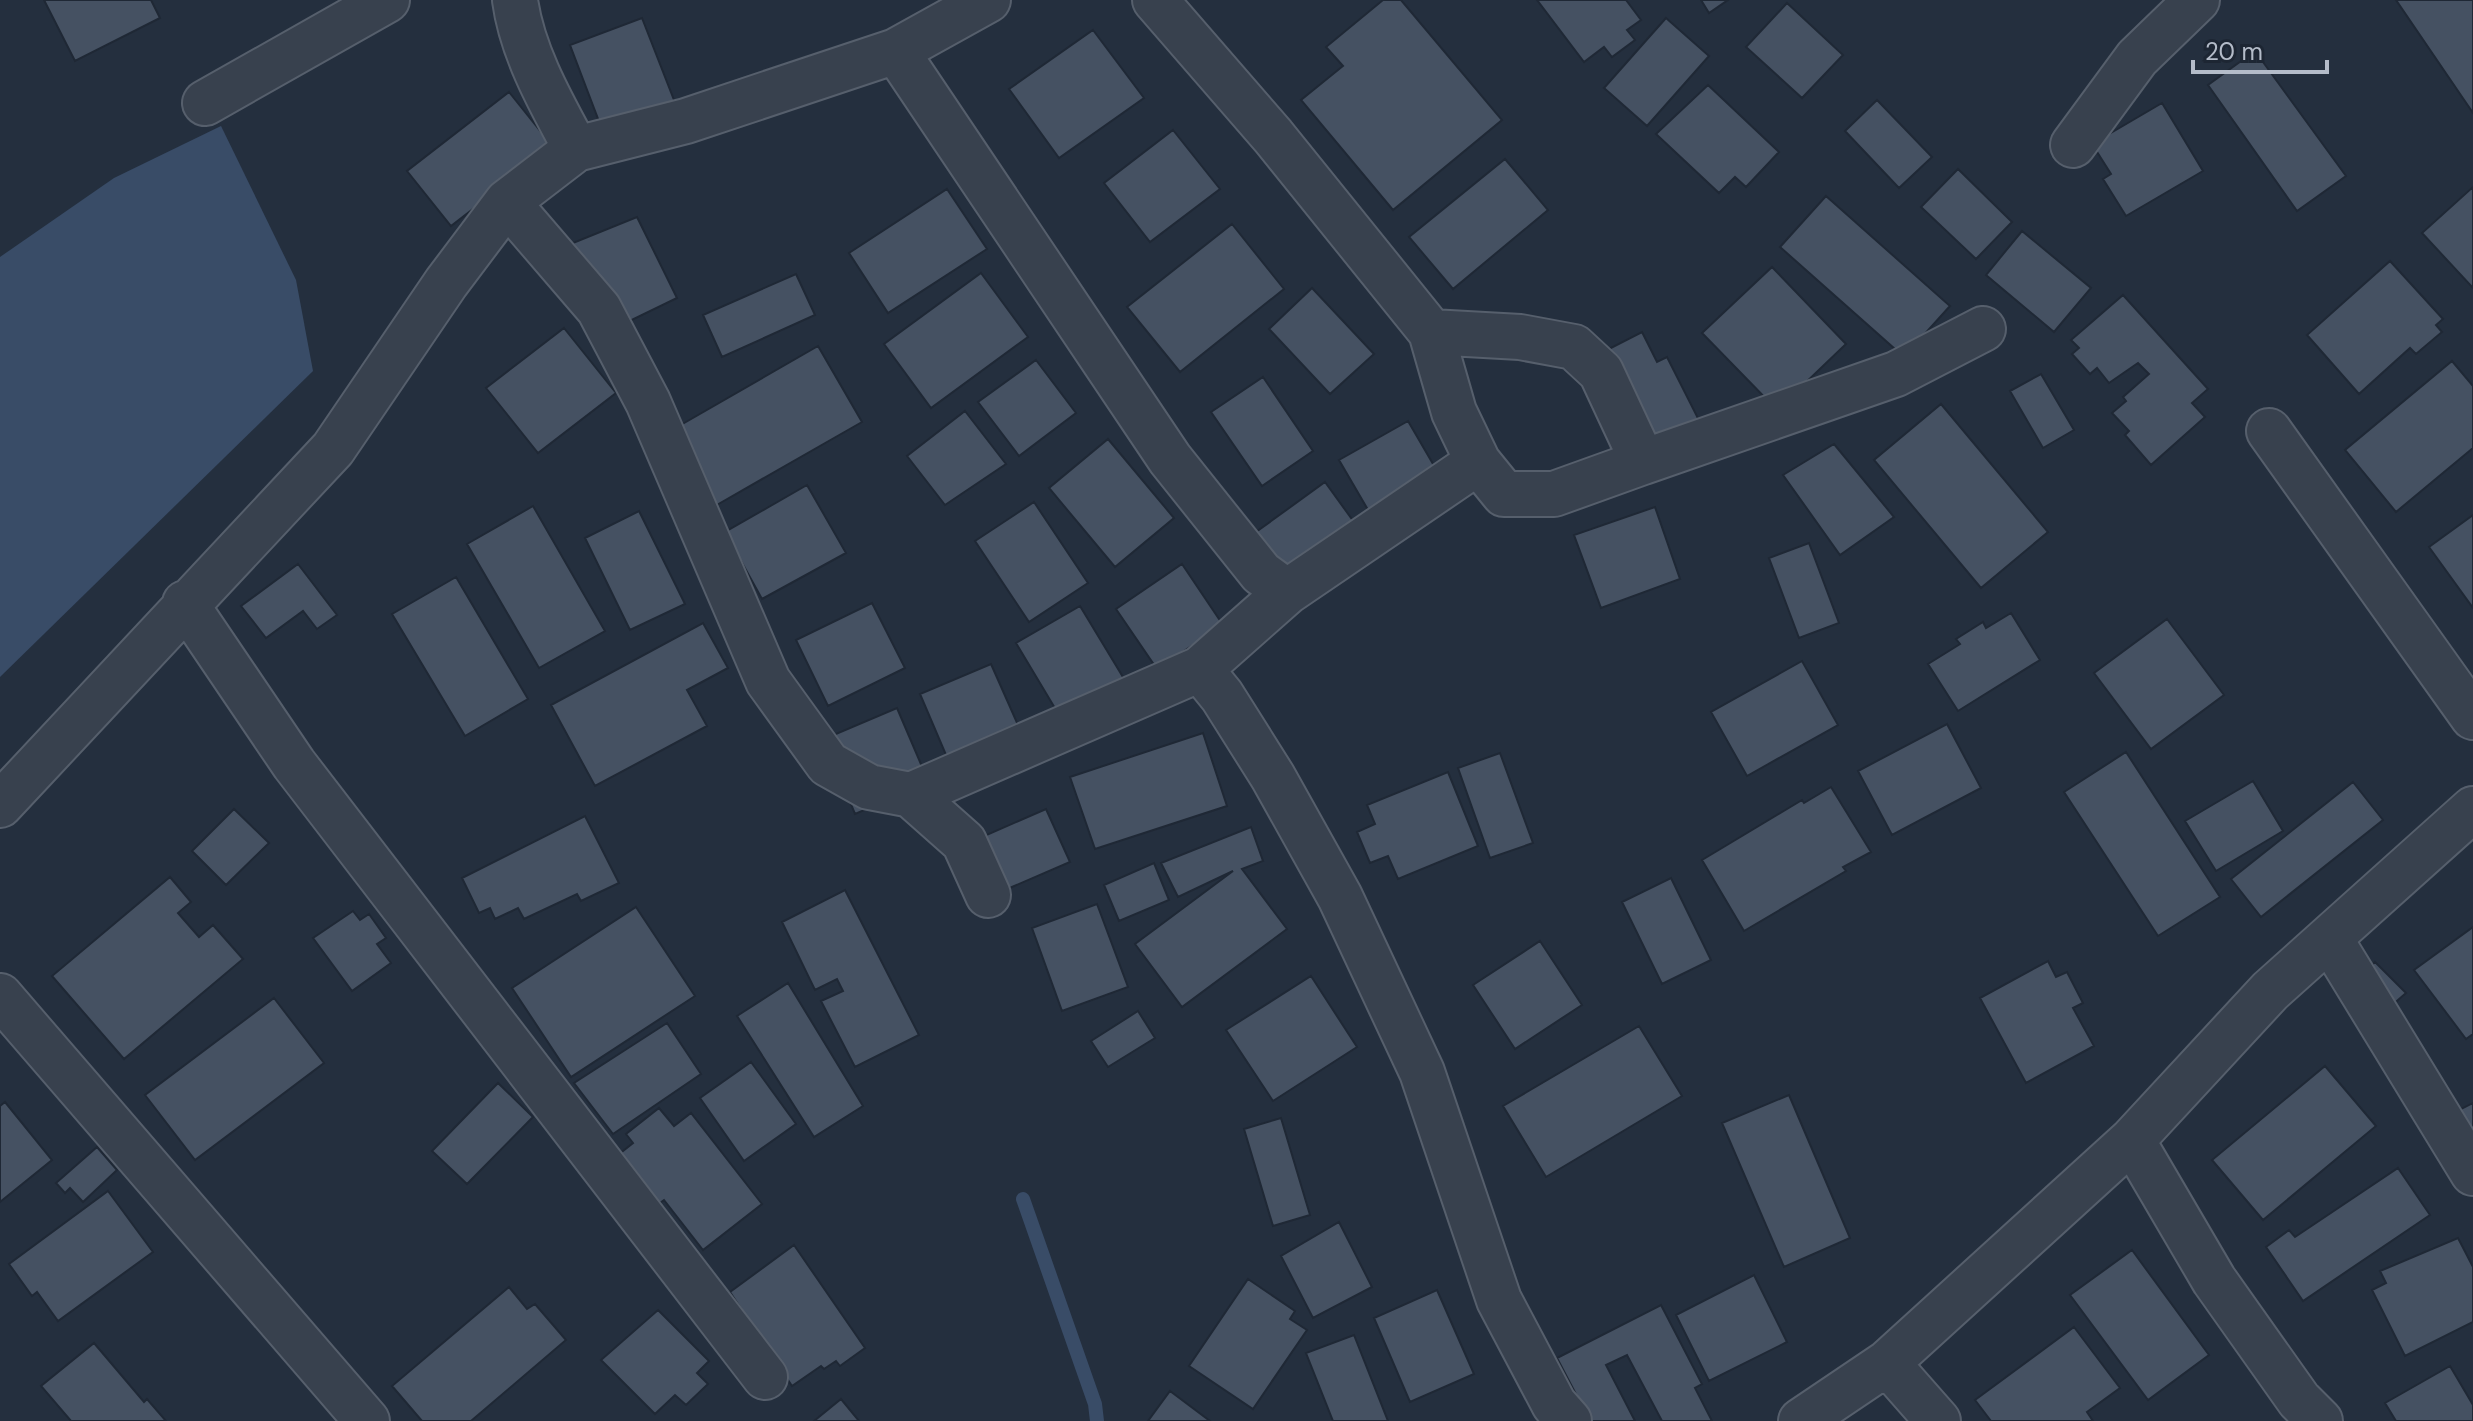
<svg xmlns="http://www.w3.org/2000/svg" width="2473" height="1421" viewBox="0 0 2473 1421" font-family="'DM Sans',sans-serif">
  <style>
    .water { fill: #394c67 }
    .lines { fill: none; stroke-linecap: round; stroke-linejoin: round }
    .stream { stroke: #394c67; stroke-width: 14 }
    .building { fill: #455162; stroke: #1f2835; stroke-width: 2 }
    .minor-casing { stroke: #565f6c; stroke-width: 48 }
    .minor { stroke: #38414e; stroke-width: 44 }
  </style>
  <rect width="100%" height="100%" fill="#242f3e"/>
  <!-- water -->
  <path class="water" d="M221,126L296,280L313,371L0,677V257L114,178Z"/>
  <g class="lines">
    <!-- stream -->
    <path class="stream" d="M1023,1199L1095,1404L1097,1421"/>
  </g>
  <!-- building -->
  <path class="building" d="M44,0H151L160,18L75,61Z
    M1383,0H1401L1502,120L1393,210L1301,100L1343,66L1326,47Z
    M1537,0H1626L1641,20L1627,30L1635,40L1612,57L1604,47L1584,62Z
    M1701,0H1728L1709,13Z
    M2396,0H2473V113Z
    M1787,3L1843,55L1802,98L1746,47Z
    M642,18L681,118L608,145L570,45Z
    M1666,18L1709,56L1647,126L1604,88Z
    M1093,30L1144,98L1059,158L1009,89Z
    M2255,51L2346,176L2297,211L2208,85Z
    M1708,85L1779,152L1746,187L1735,177L1719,193L1656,134Z
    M509,92L553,147L451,226L407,171Z
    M1877,100L1932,157L1899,188L1845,131Z
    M2162,103L2203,171L2126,216L2103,179L2111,174L2092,144Z
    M1173,130L1220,189L1150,242L1104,183Z
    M1505,159L1548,210L1453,289L1409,237Z
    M1958,169L2012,222L1976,259L1921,207Z
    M2473,187V288L2422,233Z
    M947,189L987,249L888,313L849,253Z
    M1826,196L1950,306L1904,357L1780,247Z
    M637,217L677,298L605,333L563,247Z
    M1232,224L1284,289L1180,372L1127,307Z
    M2022,231L2091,288L2054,332L1986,275Z
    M2390,261L2443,319L2436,325L2442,332L2416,354L2410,348L2359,394L2307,335Z
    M1772,267L1846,344L1777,410L1702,333Z
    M981,273L1028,337L931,408L884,344Z
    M796,274L815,315L722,357L703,315Z
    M1312,288L1374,354L1330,394L1269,329Z
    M2123,295L2208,389L2192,403L2205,417L2151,465L2125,435L2129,431L2112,413L2126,401L2123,397L2149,374L2138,363L2109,383L2097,368L2090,374L2072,354L2079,348L2071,340Z
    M564,328L616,393L538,453L486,388Z
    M1642,332L1657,362L1667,357L1710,442L1663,465L1601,353Z
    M818,346L862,422L715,506L672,430Z
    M1036,360L1076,413L1019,456L978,402Z
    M2452,361L2473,386V448L2396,512L2345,450Z
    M2041,374L2074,430L2043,448L2010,391Z
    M1263,377L1313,451L1262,486L1211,412Z
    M1941,404L2048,532L1981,588L1874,460Z
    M965,411L1006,464L945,505L907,456Z
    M1408,421L1447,488L1378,527L1339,460Z
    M1108,439L1174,518L1115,567L1049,488Z
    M1834,444L1894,517L1840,555L1783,475Z
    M1325,482L1367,540L1298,589L1256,532Z
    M807,485L846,553L762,599L725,532Z
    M1034,502L1088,583L1029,622L975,541Z
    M533,506L605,631L539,668L467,544Z
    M1655,507L1680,579L1601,608L1574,535Z
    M639,511L685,604L630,630L585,538Z
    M2473,515V608L2429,547Z
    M1809,543L1839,623L1799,638L1769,558Z
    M298,564L337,615L317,629L303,611L266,638L241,606Z
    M1182,564L1223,625L1157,669L1116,609Z
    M456,577L528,699L465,736L392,614Z
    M872,603L905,668L828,706L796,640Z
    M1080,606L1132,692L1068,730L1016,643Z
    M2011,613L2040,660L1958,711L1928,664L1960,644L1956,639L1983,622L1986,628Z
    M2167,619L2224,695L2151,749L2094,673Z
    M703,623L728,668L687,690L707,726L595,786L551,705Z
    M1802,661L1838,725L1747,776L1711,712Z
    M991,664L1033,759L961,790L920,694Z
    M897,708L929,783L855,814L824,739Z
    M1947,724L1981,788L1892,835L1858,771Z
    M1203,733L1227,806L1095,849L1070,777Z
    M2126,752L2220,897L2158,936L2064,792Z
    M1500,753L1533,843L1490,858L1458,768Z
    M1448,772L1478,846L1398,879L1388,856L1370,863L1357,832L1375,824L1367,805Z
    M2253,781L2283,831L2216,871L2185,821Z
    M2353,782L2383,820L2261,917L2231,879Z
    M1831,787L1871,852L1843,867L1846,871L1744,931L1702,860L1802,800L1804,803Z
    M234,809L269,843L226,885L192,851Z
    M1046,809L1070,862L998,893L975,840Z
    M585,816L619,883L581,901L577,894L524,919L518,908L495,919L490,908L479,913L462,878Z
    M1251,827L1263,861L1242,869L1287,929L1182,1007L1135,944L1233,871L1178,897L1161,863Z
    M1154,863L1169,900L1119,921L1104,885Z
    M170,877L191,902L178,913L199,937L213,925L243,959L124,1059L52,976Z
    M1671,878L1711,960L1662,984L1622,902Z
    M845,890L919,1035L855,1067L821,1001L843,991L837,979L815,990L782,922Z
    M1097,904L1128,987L1062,1011L1032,928Z
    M636,907L695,996L571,1077L512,988Z
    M353,911L360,920L369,914L386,938L377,944L391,963L352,991L313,938Z
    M2473,927V1034L2466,1039L2414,970Z
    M1540,941L1582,1005L1515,1049L1473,985Z
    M2048,961L2056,977L2067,972L2083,1003L2073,1008L2094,1046L2026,1083L1980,998Z
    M2375,962L2406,993L2390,1007L2360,976Z
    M1311,976L1357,1047L1273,1101L1226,1030Z
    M788,983L863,1106L814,1137L737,1016Z
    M274,998L324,1063L195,1160L145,1095Z
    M1138,1011L1155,1038L1108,1067L1091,1041Z
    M667,1023L701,1074L613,1134L574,1083Z
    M1639,1026L1682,1096L1546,1177L1503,1106Z
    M751,1062L796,1124L744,1161L700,1098Z
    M2325,1066L2376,1126L2263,1220L2212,1160Z
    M498,1083L533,1117L467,1184L432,1151Z
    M1789,1095L1850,1238L1784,1267L1722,1123Z
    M5,1102L52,1160L0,1202V1106Z
    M2473,1103V1145L2451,1114Z
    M659,1108L674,1126L691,1113L762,1204L703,1250L664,1200L657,1205L618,1155L633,1143L626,1134Z
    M1281,1118L1310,1215L1273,1226L1244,1129Z
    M97,1147L117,1170L83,1202L70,1188L65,1193L56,1183Z
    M2398,1168L2430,1215L2303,1301L2266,1247L2289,1230L2295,1237Z
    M108,1191L153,1252L58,1321L37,1292L32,1296L9,1264Z
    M1339,1222L1372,1287L1313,1318L1281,1256Z
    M2458,1238L2473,1267V1322L2405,1356L2372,1290L2386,1283L2380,1271Z
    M794,1245L865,1348L840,1366L836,1361L824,1369L821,1366L792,1386L730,1292Z
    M2132,1250L2209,1355L2148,1400L2070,1295Z
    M1754,1275L1787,1342L1709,1381L1676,1315Z
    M1248,1279L1295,1311L1290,1319L1307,1330L1253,1409L1189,1366Z
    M509,1287L527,1309L535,1304L566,1340L471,1421H422L392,1386Z
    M1437,1290L1474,1374L1410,1402L1374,1318Z
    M1661,1305L1702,1384L1695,1388L1712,1421H1662L1627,1355L1606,1365L1635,1421H1590L1557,1358Z
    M658,1310L709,1361L697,1373L708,1384L686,1405L675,1395L655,1414L601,1360Z
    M2074,1327L2120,1388L2087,1412L2093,1421H1991L1975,1400Z
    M1354,1335L1388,1421H1333L1306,1353Z
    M94,1343L144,1402L147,1399L166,1421H71L41,1386Z
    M2450,1366L2473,1405V1421H2396L2385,1403Z
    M1170,1391L1210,1421H1148Z
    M841,1399L859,1421H814Z"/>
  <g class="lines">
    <!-- minor casing -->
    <g class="minor-casing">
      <path id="minor" d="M515,0C522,52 551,103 576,149
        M1155,0L1273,136L1431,332L1454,412L1478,462L1504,494H1554L1643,462
        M896,51L1170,459L1261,573L1287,592
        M205,103L387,0
        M2073,145L2137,58L2197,0
        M507,202L599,309L648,402L768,681L828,764L869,787L911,795L964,842L988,895
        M1431,332L1520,337L1574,347L1601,372L1643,462L1896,374L1983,329
        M2269,431L2473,717
        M185,603L294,764L765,1377
        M1200,669L1222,696L1273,777L1340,897L1422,1072L1499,1300L1554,1404L1569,1421
        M911,795L1200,669L1287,592L1478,462
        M0,805L333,449L446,283L507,202L576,149L686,121L896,51L988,0
        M2330,939L2473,1173
        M0,996L367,1421
        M2132,1140L2214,1280L2299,1400L2320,1421
        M1887,1363L1938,1421
        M1801,1421L1887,1363L2132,1140L2270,991L2473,809"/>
    </g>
    <!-- minor -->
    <use href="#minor" class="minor"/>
  </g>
  <!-- scale -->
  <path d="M2193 60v12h134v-12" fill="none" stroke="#b4bcc9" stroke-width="4"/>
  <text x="2205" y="60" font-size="24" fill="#b4bcc9" stroke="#1d2633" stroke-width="6" paint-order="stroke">20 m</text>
</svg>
